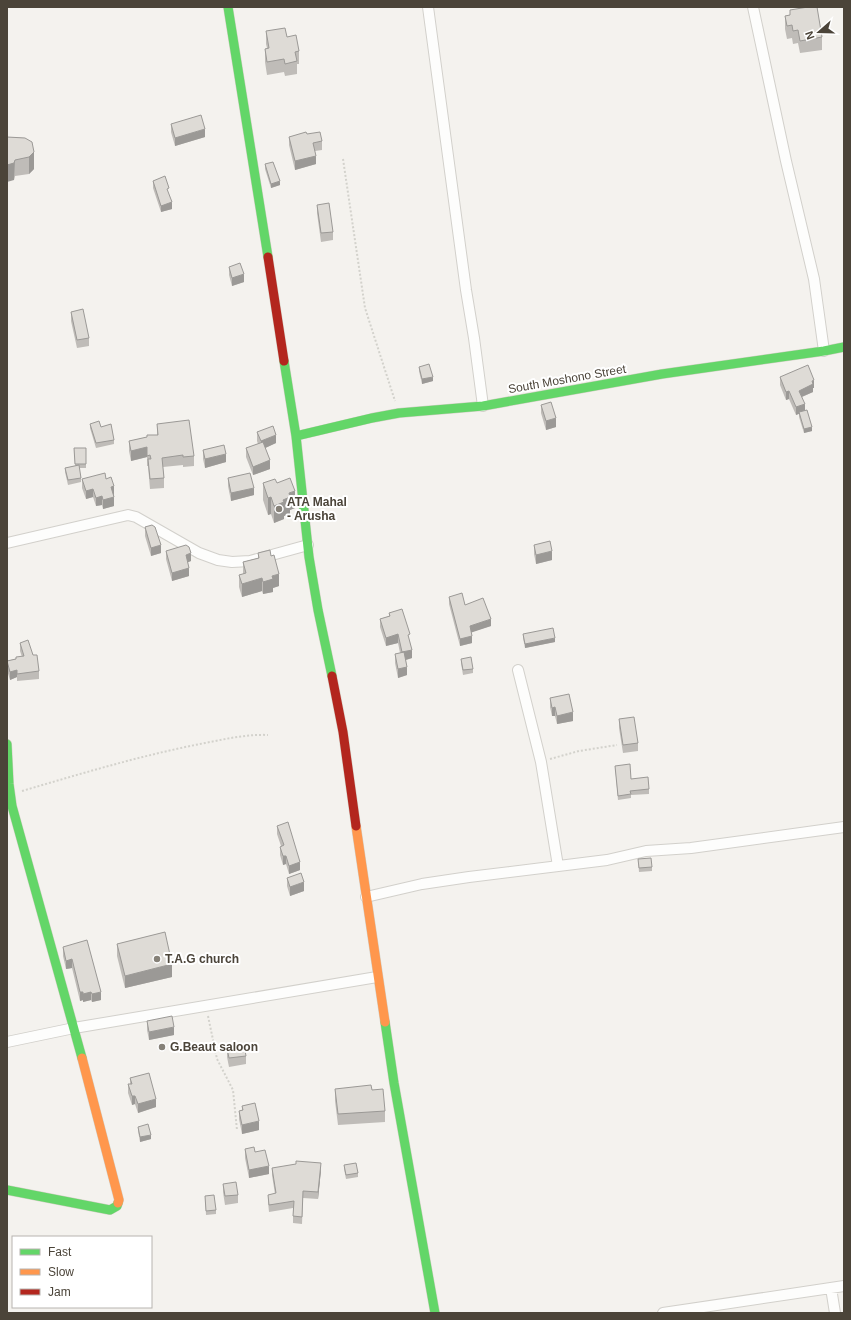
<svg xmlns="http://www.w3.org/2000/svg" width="851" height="1320" viewBox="0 0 851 1320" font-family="Arial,sans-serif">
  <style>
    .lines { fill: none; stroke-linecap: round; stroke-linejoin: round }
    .street-casing { stroke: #d2d0cb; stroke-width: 12 }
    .fast-casing { stroke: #d3cfc5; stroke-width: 10 }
    .slow-casing { stroke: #d3cfc5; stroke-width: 10 }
    .jam-casing { stroke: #d3cfc5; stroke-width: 10 }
    .path { stroke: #d3d2cc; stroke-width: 2; stroke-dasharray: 2 2; stroke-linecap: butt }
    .street { stroke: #fdfdfc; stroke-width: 10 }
    .fast { stroke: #63d668; stroke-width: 9 }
    .slow { stroke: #ff974d; stroke-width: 9 }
    .jam { stroke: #b3261e; stroke-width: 9 }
    .wall { fill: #bfbcb8 }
    .shaded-wall { fill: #9b9996 }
    .building { fill: #dedbd6; stroke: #9b9996 }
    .poi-dot { fill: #868178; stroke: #fff; stroke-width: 1.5 }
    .labels { text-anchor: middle; stroke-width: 4; stroke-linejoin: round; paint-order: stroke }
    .street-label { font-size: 12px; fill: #4b4439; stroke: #fff }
    .poi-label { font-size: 12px; font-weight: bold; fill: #4b4439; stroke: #fff; text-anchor: start }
  </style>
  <rect width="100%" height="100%" fill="#f4f2ee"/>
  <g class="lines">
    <!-- street casing -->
    <g class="street-casing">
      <path id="street" d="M428,7L466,290L474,338L483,406
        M753,7L786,161L814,279L824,351
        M7,543L128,515L136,517L199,553L218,560L232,562L250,561L308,545
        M518,670L541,762L558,866
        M366,897L422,884L469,877L607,860L646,851L691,848L844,827
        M7,1042L74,1028L377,977
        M831,1288L835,1313
        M663,1313L844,1286"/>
    </g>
    <!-- fast casing -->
    <g class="fast-casing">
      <path id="fast" d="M228,7L268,257
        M284,361L296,436L309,557L318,610L332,676
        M296,436L372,418L399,413L483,406L662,374L824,351L844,347
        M7,744L9,784L12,806L82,1058
        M385,1022L394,1083L435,1313
        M7,1190L110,1210L117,1206L118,1203"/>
    </g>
    <!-- slow casing -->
    <g class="slow-casing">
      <path id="slow" d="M356,826L385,1022
        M82,1058L119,1200L118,1203"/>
    </g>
    <!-- jam casing -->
    <g class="jam-casing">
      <path id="jam" d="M268,257L284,361
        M332,676L343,732L356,826"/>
    </g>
    <!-- path -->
    <path class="path" d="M343,159L365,308L395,401
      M550,759L579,751L617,745
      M22,791C83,773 143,755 205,743C226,739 246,734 268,735
      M208,1016L217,1059L233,1090L237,1130"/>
    <!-- street -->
    <use href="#street" class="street"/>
    <!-- fast -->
    <use href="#fast" class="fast"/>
    <!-- slow -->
    <use href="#slow" class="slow"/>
    <!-- jam -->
    <use href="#jam" class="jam"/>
  </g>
  <!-- wall -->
  <path class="wall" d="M790,10L822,37V50L800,53L798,43L793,44L792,38L787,39L785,29V16L790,15Z
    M266,31L287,37L299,51V64H297V74L285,76L284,72L267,75L265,62V49L267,48L266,44Z
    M171,124L205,137L175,146L171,132Z
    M307,134L322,141V150L315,151L316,164L295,170L289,145V137Z
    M7,137L25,138L34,169L29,174L15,176L14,180Z
    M265,164L280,185L271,188L265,169Z
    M153,181L169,195L172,209L161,212L153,188Z
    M317,205L333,232V240L321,242L317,213Z
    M229,267L244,282L232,286L229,275Z
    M71,312L89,338V346L77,348L71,321Z
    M419,367L433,381L422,384L419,371Z
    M780,377L814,388H813V392L802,397L805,411L812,431L804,433L799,417V414L796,415L789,399L786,400L780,385Z
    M541,405L556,427L546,430L541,413Z
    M90,424L101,427L114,440V444L96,448L90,428Z
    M157,424L194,456V466L183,467V465L163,467L164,478V488L150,489L148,466H147V457L131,461L129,451V441L157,435Z
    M257,432L276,443L265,448L270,469L253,475L246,457V448L258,444L257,441Z
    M74,448H86V468H79L81,478V482L68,485L65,472V468L75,466Z
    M203,450L226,462L205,468L203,459Z
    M228,478L254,495L231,501L228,486Z
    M82,479H106L114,495V506L103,509L102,505L96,506L93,497L86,499L82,488Z
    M263,483H277L295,508L290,510V514L284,516V519L274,523L271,514L268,515L263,500Z
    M145,527L161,553L151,556L145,536Z
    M534,545L552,560L536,564L534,554Z
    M166,551L191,561L188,562L189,576L172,581L166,559Z
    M258,553L279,586L273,588V592L263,594L262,591L242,597L239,587V575L243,574V562L258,558Z
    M449,597L465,605L491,626L471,632L472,643L460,646L449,604Z
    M389,613L410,642L412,658L406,660L407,675L398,678L395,663V654L400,653L398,643L386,646L380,627V619L389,616Z
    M523,634L555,642L525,648L523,638Z
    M20,643L33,655L39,671V679L17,681V677L10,680L7,670V661L22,657L20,651Z
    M461,659L473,669V673L463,675L461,663Z
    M550,698L573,721L557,724L555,716H552L550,707Z
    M619,719L638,743V751L623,753L619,728Z
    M615,766L631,779L649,789V794L631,795V798L618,800Z
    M277,826L300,870L289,874L286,864L283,865L280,855V847L281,846L277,834Z
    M638,859L652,867V871L639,872Z
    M287,878L304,891L290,896L287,886Z
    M117,944L172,977L125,988L117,956Z
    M63,947L101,1000L92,1002L91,1000L83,1002V1000L80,1001L72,968L66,969L63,956Z
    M147,1021L174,1035L149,1040L147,1030Z
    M227,1048L246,1056V1064L229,1067L227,1057Z
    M130,1078L156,1107L138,1113L135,1104L132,1105L128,1093V1084H130Z
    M335,1089L372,1090L385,1111V1122L338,1125L335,1101Z
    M242,1106L259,1130L242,1134L239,1119V1111L242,1110Z
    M138,1127L151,1139L140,1142L138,1131Z
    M245,1149L255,1152L269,1174L249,1178L245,1158Z
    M344,1165L358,1173V1177L346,1179L344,1169Z
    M272,1168L321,1170L318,1199L303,1198L302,1224L293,1223V1208L269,1212L268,1202V1195L275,1194L272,1175Z
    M223,1184L238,1195V1203L225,1205L223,1192Z
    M205,1196L216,1210V1214L206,1215Z"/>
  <!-- shaded-wall -->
  <path class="shaded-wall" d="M205,129V137L175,146V138Z
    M34,152V169L29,174V157Z
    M316,156V164L295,170V161Z
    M15,160L14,180L7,182V165Z
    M280,181V185L271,188V184Z
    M172,202V209L161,212V206Z
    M244,274V282L232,286V278Z
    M433,377V381L422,384V379Z
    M814,380V388H813V392L799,398V391Z
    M789,391V399L786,400V392Z
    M805,404V411L796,415V407Z
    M556,418V427L546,430V421Z
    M812,427V431L804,433V429Z
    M276,435V443L261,450V441Z
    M147,447V457L131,461V451Z
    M226,454V462L205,468V459Z
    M270,460V469L253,475V467Z
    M114,486V495H111V487Z
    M254,488V495L231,501V493Z
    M93,489V497L86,499V491Z
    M295,491V508L290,510V514L284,516V519L274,523V506L289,493Z
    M102,496V505L96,506V498Z
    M114,497V506L103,509V500Z
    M271,497V514L268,515V498Z
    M161,545V553L151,556V548Z
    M552,551V560L536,564V555Z
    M191,553V561L186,563V555Z
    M189,568V576L172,581V573Z
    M279,574V586L273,588V592L263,594V582L272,576Z
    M262,578V591L242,597V584Z
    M491,619V626L470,633V626Z
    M398,634V643L386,646V638Z
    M472,636V643L460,646V639Z
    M555,638V642L525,648V644Z
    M412,650V658L402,661V652Z
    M407,667V675L398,678V669Z
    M17,670V677L10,680V672Z
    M555,707V716H552V708Z
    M573,712V721L557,724V716Z
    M283,856H286V864L283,865Z
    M300,862V870L289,874V866Z
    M304,882V891L290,896V887Z
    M72,959V968L66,969V961Z
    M172,964V977L125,988V976Z
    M80,992H83V1000L80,1001Z
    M91,992V1000L83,1002V994Z
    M101,992V1000L92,1002V994Z
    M174,1027V1035L149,1040V1032Z
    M132,1096H135V1104L132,1105Z
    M156,1099V1107L138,1113V1104Z
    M259,1121V1130L242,1134V1125Z
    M151,1135V1139L140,1142V1137Z
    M321,1163V1170L318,1199V1192Z
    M269,1166V1174L249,1178V1170Z"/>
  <!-- building -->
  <path class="building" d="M808,7H817L822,37L800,41L798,30L793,31L792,25L787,26L785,16L790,15V10Z
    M285,28L287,37L296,35L299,51L295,52L297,61L285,64L284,59L267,62L265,49L269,48L266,31Z
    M201,115L205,129L175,138L171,124Z
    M306,132L307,134L320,132L322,141L313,143L316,156L295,161L289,137Z
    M7,137L25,138L32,142L34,152L29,157L15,160L14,163L7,165Z
    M273,162L280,181L271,184L265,164Z
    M165,176L169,188L167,189L172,202L161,206L153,181Z
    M329,203L333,232L321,233L317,205Z
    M240,263L244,274L232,278L229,267Z
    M83,309L89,338L77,340L71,312Z
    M429,364L433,377L422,379L419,367Z
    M808,365L814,380L812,381L813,384L799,391L805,404L796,407L789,391L786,392L780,377Z
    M551,402L556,418L546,421L541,405Z
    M807,410L812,427L804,429L799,412Z
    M189,420L194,456L183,457V455L162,458L164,478L150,479L148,459H151L150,455L147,456V447L131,451L129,441L147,437V435H158L157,424Z
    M99,421L101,427L111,424L114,440L96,443L90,424Z
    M273,426L276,435L261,441L257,432Z
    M263,442L270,460L253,467L246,448Z
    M224,445L226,454L205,459L203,450Z
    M74,448H86V464H75Z
    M79,465L81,478L68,480L65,468Z
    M105,473L106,479L111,477L114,486L111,487L114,497L103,500L102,496L96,498L93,489L86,491L82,479Z
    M250,473L254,488L231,493L228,478Z
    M290,478L295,491L289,493L290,497L283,500L284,502L274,506L271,497L268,498L263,483L275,479L277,483Z
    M152,525L155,527L161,545L151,548L145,527Z
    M550,541L552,551L536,555L534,545Z
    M186,545L189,547L191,553L186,555L189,568L172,573L166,551Z
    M270,550L271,556L274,555L279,574L272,576L273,579L263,582L262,578L242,584L239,575L246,573L243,562L259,558L258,553Z
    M462,593L465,605L483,598L491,619L470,626L472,636L460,639L449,597Z
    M402,609L410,634L408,635L412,650L402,652L398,634L386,638L380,619L390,616L389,613Z
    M553,628L555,638L525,644L523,634Z
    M28,640L33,655H37L39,671L17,674V670L10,672L7,661L16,659V657L24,656L20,643Z
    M404,652L407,667L398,669L395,654Z
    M471,657L473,669L463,670L461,659Z
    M569,694L573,712L557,716L555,707L552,708L550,698Z
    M634,717L638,743L623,745L619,719Z
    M630,764L631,779L648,777L649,789L630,791L631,794L618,796L615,766Z
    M288,822L300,862L289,866L286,856H283L280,847L284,845L277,826Z
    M651,858L652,867L639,868L638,859Z
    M301,873L304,882L290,887L287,878Z
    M165,932L172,964L125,976L117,944Z
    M87,940L101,992L92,994L91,992L83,994V992H80L72,959L66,961L63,947Z
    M172,1016L174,1027L149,1032L147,1021Z
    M244,1045L246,1056L229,1058L227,1048Z
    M149,1073L156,1099L138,1104L135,1096H132L128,1084H132L130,1078Z
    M371,1085L372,1090L383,1089L385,1111L338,1114L335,1089Z
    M255,1103L259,1121L242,1125L239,1111L243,1110L242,1106Z
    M148,1124L151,1135L140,1137L138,1127Z
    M254,1147L255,1152L265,1150L269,1166L249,1170L245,1149Z
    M296,1161L321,1163L318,1192L303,1191L302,1217L293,1216L294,1201L269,1205L268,1195L276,1193L272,1168L296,1164Z
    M356,1163L358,1173L346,1175L344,1165Z
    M236,1182L238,1195L225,1196L223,1184Z
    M214,1195L216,1210L206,1211L205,1196Z"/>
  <!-- markers -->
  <g class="poi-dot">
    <circle cx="279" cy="509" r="4"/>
    <circle cx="157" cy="959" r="4"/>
    <circle cx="162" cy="1047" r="4"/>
  </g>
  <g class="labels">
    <!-- street labels -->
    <g class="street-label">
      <text transform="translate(567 379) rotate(-10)" y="4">South Moshono Street</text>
    </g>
    <!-- poi labels -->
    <g class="poi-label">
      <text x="287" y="506">ATA Mahal<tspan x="287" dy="14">- Arusha</tspan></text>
      <text x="165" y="963">T.A.G church</text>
      <text x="170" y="1051">G.Beaut saloon</text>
    </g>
  </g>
  <!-- border -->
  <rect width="851" height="1320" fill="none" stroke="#4b4439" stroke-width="16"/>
  <!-- legend -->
  <rect x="12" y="1236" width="140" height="72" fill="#ffffff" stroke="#b7b4b0"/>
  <rect x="20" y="1249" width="20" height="6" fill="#63d668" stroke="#b7b4b0"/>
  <text x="48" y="1256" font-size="12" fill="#4b4439">Fast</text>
  <rect x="20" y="1269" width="20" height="6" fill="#ff974d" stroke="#b7b4b0"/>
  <text x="48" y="1276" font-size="12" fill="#4b4439">Slow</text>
  <rect x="20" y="1289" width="20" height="6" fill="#b3261e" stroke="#b7b4b0"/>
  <text x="48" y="1296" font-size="12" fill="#4b4439">Jam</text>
  <!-- north arrow -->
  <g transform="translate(819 32) rotate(250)" stroke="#ffffff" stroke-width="3" paint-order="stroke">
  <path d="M0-3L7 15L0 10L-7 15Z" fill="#4b4439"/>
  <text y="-6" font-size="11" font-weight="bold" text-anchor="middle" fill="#4b4439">N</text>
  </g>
</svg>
